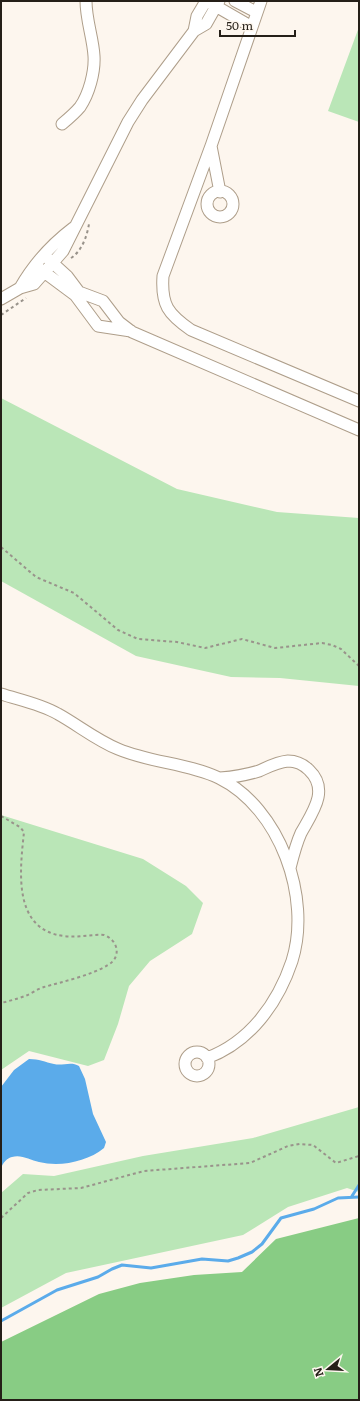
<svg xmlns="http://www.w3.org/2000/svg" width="360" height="1401" viewBox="0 0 360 1401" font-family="Literata,serif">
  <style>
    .green { fill: #bae6b7 }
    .forest { fill: #88cc84 }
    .water { fill: #5babea }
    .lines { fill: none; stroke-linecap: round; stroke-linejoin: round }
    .stream { stroke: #5babea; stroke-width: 3 }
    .minor-casing { stroke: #ae9e8a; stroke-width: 13 }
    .path { stroke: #99938b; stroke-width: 2; stroke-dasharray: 3 3; stroke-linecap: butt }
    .minor { stroke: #fff; stroke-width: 11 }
  </style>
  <rect width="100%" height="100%" fill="#fdf6ee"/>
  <!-- green -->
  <path class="green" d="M359,27V122L328,111Z
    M1,398L177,489L277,512L359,518V686L280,678L231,677L136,656L1,581Z
    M1,815L143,859L186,886L203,903L192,934L150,961L129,986L118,1024L104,1060L88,1066L29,1051L1,1070Z
    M359,1107V1192L347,1188L288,1207L243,1235L66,1273L1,1308V1193L23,1174L54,1176L143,1156L253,1138Z"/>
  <!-- forest -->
  <path class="forest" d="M359,1218V1400H1V1342L99,1294L140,1283L194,1275L242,1272L276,1239Z"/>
  <!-- water -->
  <path class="water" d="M29,1059C39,1059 45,1062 54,1064C63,1066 71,1061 79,1066L85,1079L93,1114L106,1142L104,1148C87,1162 60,1167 39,1162C30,1160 21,1154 12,1157C7,1158 3,1163 1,1168V1087L14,1070Z"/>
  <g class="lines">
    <!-- stream -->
    <path class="stream" d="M352,1196L359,1185
      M1,1321L57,1290L98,1277L112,1269L122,1265L151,1268L202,1259L228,1261L238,1258L252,1252L262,1244L281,1218L314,1209L338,1198L359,1197"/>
    <!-- minor casing -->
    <g class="minor-casing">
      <path id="minor" d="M207,1L252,27
        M235,1L256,12
        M194,31L197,16L206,1
        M62,124C68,119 75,113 80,107C89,94 95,72 94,56C93,38 86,20 86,1
        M211,146L163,276C161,305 168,314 191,330L359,401
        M207 204a13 13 0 1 1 26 0a13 13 0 1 1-26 0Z
        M220,192L211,146L261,1
        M45,256L67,276L79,292L103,301L119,322L132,332L359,430
        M36,266L75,295L98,326L131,331
        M20,288C33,265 52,244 73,228
        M1,299L20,288L34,284L63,251L128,122L142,100L194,31L206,24L219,1
        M1,694C20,700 41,704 58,714C78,725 96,740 118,749C151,763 187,763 219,778C280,808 312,898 292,961C278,1003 250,1042 207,1058
        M220,778C233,777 246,775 259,771C268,767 277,762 288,761C296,761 303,764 309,770C330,790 312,813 301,833C296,844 293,856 290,868
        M185 1064a12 12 0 1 1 24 0a12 12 0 1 1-24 0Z"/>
    </g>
    <!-- path -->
    <path class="path" d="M71,258C82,251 87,236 89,224
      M1,315L26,298
      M1,547L36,577L74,593L118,630L138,639L177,642L205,648L242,639L275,648L322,643L332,645L341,649L359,666
      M1,816L20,827L24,832C20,870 12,930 64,936C78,938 91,934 104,935C118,940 122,957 108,965C92,975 62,982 44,987C37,989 31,994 25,996C17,999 9,1001 1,1003
      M1,1218L28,1193L38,1190L81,1188L144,1171L250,1163L288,1146L300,1144L313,1145L336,1163L359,1156"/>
    <!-- minor -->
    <use href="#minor" class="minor"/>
  </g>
  <!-- border -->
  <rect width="360" height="1401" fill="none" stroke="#251f18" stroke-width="4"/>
  <!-- north arrow -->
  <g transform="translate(328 1369) rotate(252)" stroke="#fdf6ee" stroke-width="3" paint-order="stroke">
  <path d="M0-3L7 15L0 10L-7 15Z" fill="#251f18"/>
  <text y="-6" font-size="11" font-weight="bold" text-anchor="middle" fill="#251f18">N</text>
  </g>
  <!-- scale -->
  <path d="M220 30v6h75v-6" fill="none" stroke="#251f18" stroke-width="2"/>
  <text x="226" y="30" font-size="12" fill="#251f18" stroke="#fdf6ee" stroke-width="3" paint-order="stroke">50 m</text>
</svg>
